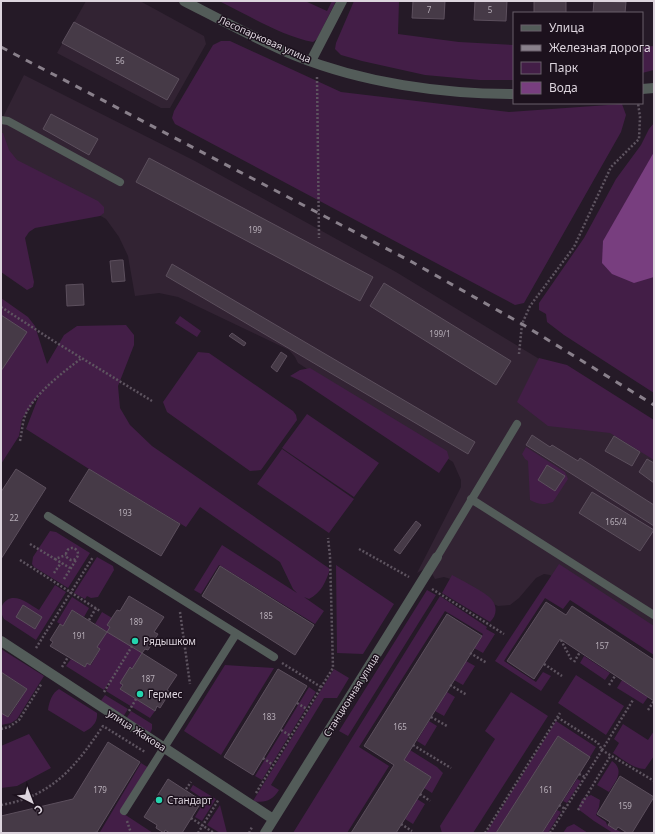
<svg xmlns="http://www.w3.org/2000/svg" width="655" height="834" viewBox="0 0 655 834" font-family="'Noto Sans',sans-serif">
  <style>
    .built { fill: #322333 }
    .green { fill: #431e47 }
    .water { fill: #783e7f }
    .building { fill: #463a47; stroke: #5c4f5d }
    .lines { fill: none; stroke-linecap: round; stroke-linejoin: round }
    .path { stroke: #5e5460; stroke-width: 2.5; stroke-dasharray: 2 2; stroke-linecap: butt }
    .service { stroke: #535c59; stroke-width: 8 }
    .minor { stroke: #535c59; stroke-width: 10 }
    .tertiary { stroke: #535c59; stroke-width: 10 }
    .rail { stroke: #89808b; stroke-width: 3; stroke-dasharray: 7 7; stroke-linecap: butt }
    .poi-dot { fill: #24d5ae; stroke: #1c111d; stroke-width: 1.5 }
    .labels { text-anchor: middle; stroke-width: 3; stroke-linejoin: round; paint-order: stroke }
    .number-label { font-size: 8px; fill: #b7aeb8 }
    .street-label { font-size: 10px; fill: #ddd5de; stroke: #1c111d }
    .poi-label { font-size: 10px; fill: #ddd5de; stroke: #1c111d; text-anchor: start }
  </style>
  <rect width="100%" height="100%" fill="#251a27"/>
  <!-- built -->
  <path class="built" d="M86,1H140L204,36L206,44L170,108H161L57,53Z
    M24,75L195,161L396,272L559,371L654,431V640L550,575L544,574L536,578L519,598L510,605L498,606L491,603L457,581L444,577L435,579L431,572L424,569L417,573L461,487V480L453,462L298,363L295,357L289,350L178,297L159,293L135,296L128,256L119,237L106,219L92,211L1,151V121Z"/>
  <!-- green -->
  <path class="green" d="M219,1H305L327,11L332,1H336L317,39L313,42C282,36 248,15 219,1Z
    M354,1H399L398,34L459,42L514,45V80H480L425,75L362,61L341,55L335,49L336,43Z
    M221,41H230L341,92L509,112L622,104L626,115L621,132L524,303L515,305L175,124L172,118L174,111L213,45Z
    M654,46V70L642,73V47Z
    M654,123V393L564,335L547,322L546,314L539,310V303L584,238L616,179L641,145L649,129Z
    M1,133H3L9,150L17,160L98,201L104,207V213L100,216L35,228L29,232L25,238L34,282L33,287L27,290L1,272Z
    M1,298L28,317L35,326L47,364L64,335L77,326L126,325L134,335V345L118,386L120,408L130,425L152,446L330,569C326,582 321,593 309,599L304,597L324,611L315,624L219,565L201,594L194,590L222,545L297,593L293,589L280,562L200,507L186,527L89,469L26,429L40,393L22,419L19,436L1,464V371L26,332L1,315Z
    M180,316L201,331L197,337L175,323Z
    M198,352L209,353L293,411L296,415L297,420L261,470L250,471L167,412L163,402Z
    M539,358L567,365L654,420V460L610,433L548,426L517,402Z
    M310,368L447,451L449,458L439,473L301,381L290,376L300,370Z
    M307,414L379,463L354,497L282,448Z
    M526,447L565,472L568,479L553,502C544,505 539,505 530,500L528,461L525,459L522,454Z
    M282,449L354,499L329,533L257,484Z
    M50,531L56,532L90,553L68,588L34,567L32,564L33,557Z
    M97,557L113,566L114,570L98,597L91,598L87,596L85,599L74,593Z
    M559,564L654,626V655L570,600L563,609L545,598L504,661L536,682L543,672L551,676L541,691L495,661Z
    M336,565L394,604L363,654L337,653Z
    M452,575C461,580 487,593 492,600C498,608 496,616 490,622L442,593Z
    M55,585L66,592L36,640L4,619C1,614 0,609 3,604C13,590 29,604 39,610Z
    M427,590L436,595L348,736L339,731Z
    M440,596L487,627L486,629L495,634L483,653L474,648L483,634L445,611L359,747L389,766L347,833H293Z
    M72,597L89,608L84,617L72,610L63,626L57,622Z
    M102,612L112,618L108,626L142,653L132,669L130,667L120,689L155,711L150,718L106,691L110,683L109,682L104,690L66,666L71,659L85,667L87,663L91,665L100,649L97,647L107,632L95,624Z
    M1,649L44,676L17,719L11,723L1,725V713L9,717L27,689L1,672Z
    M584,656L610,673L605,680L580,663Z
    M466,661L475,666L463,685L454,680Z
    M225,665L274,668L221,755L184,731Z
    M334,669L349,678L337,698H324L271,785L279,790C272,801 265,803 253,801Z
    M576,675L624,706L606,735L558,703Z
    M622,680L648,697L643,704L617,688Z
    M309,687L316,692L262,780L255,776Z
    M59,689L97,713C98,722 92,728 84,732L48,710C49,702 52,693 59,689Z
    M447,692L455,697L444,716L435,711Z
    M511,692L548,716L473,833H442L440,826L495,739L485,731Z
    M105,695L128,709L123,717L100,702Z
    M131,711L152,724V729L150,733L126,719Z
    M429,721L437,726L425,746L417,741Z
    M556,721L596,747L590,757L558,736L496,833H486Z
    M623,724L648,740L654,731V756L645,769C634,769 622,759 613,753L619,743L614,739Z
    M29,734L51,768L17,786L1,788V746Z
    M410,750L437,767L443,773L432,793L424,788L431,777L404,760Z
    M612,761C625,770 616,781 609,792L597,785Z
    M141,763L149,768L121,812L153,833H97L100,832Z
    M577,779L581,781L567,803L563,801Z
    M193,785L216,799L202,821L195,817L205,800L190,790Z
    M591,795L600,800L599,807L596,815L606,822L607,825L623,833H613L594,821L578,809L582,799Z
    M417,799L425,804L413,824L405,819Z
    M220,805L227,833H220L207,825Z
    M557,810L561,812L548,833L543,832Z
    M574,824L588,833H563L567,827Z"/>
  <!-- water -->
  <path class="water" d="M654,152V277L634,283L612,274L602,263L603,241Z"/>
  <!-- building -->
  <path class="building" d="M413,1H445L444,19L412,18Z
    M475,1H507L506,21L474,20Z
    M534,1H566V13H534Z
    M594,1L626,2L625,13H593Z
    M74,22L179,79L167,100L62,43Z
    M51,114L98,139L89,155L43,129Z
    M149,158L373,277L360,301L136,182Z
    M120,260H123L125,281L112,282L110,261Z
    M172,264L475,442L468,454L166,276Z
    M384,283L511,361L496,385L370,306Z
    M83,284L84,305L67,306L66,285Z
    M1,315L27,332L1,371Z
    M232,333L246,343L244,346L229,336Z
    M281,352L287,356L277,372L271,367Z
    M532,435L550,447L552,445L578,461L580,458L654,505V526L526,445Z
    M614,436L640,452L632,466L605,451Z
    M647,459L654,463V483L639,472Z
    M547,465L565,476L555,491L538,480Z
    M16,469L46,488L1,559V492Z
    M89,469L180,524L161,556L69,501Z
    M592,492L654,530L640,551L579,513Z
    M416,521L421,525L400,554L394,550Z
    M220,566L314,625L295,655L202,596Z
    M129,596L164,617L154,632L158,634L148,650L145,649L142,653L107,632L110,627L107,625L117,610L120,611Z
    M546,602L566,615L572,606L654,660V701L560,639L534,679L507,661Z
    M23,605L42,617L35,629L16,617Z
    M72,610L107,632L97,647L100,649L90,665L87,663L85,667L50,646L53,642L50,640L60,624L63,626Z
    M447,614L482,636L404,760L431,777L396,833H351L394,765L364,746Z
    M142,653L177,675L167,690L170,692L160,708L157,706L155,711L120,689L123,685L120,683L130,667L132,669Z
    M278,669L307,686L253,775L224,757Z
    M1,672L27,689L8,717L1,713Z
    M558,736L590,757L542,833H496Z
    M108,742L140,762L97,832L91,833H1V816L73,799Z
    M620,776L654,797L632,833H627L618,827L616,830L608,825L610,822L597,814Z
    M168,779L202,801L182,833H170L165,830L164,833L156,828L157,825L144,817Z"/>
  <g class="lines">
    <!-- path -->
    <path class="path" d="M317,77L319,238
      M1,307L52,340L152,401
      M519,354L522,324L530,306L574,247L611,167L639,139L640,117L638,103
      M20,441C22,433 22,424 25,416C32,396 64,371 82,358
      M30,544L55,559L66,555
      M66 554a6 6 0 1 1 12 0a6 6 0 1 1-12 0Z
      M359,549L409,577
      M55,559L70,568
      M20,560L100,611
      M54,573L61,563
      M64,579L76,560
      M432,589L504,634
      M180,612L190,684
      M89,620L96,608
      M561,640L572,661
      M36,648L93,557
      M470,653L487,663
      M574,662L580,652
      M282,663L321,687
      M544,664L562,676
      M62,667L68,657
      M450,685L467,695
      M609,685L615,676
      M104,692L132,646
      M297,703L307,709
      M648,710L654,701
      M129,711L136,699
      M431,717L447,726
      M1,729L9,727L19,720L42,683
      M281,730L291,736
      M413,745L451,768
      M602,750L633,700
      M605,752L654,781
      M263,758L273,765
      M579,774L585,777
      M186,789L191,782
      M256,793L333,668L330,556L328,538
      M420,794L430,801
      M1,805C53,796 75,767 103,726L145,752
      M559,805L565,809
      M578,810L611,755
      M191,818L214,833
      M127,821L131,833
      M401,824L412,831
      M198,833L219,799
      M249,833L252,827
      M485,833L560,713
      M550,833L602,750L598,743L557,717"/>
    <!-- service -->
    <path class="service" d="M1,120L8,121L120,182
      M471,499L654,615
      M48,516L274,657
      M437,557L517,424
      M124,811L236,634"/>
    <!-- minor -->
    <path class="minor" d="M311,61L342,1
      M1,641L273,819
      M265,833L437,557"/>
    <!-- tertiary -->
    <path class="tertiary" d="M184,1C221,20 258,40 296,56C363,83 442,94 514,94
      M642,89L654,88"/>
    <!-- rail -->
    <path class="rail" d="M1,47L412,262L522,324L654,405"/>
  </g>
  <!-- markers -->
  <g class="poi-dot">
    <circle cx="135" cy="641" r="4"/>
    <circle cx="140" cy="694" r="4"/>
    <circle cx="159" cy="800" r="4"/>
  </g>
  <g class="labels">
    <!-- number labels -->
    <g class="number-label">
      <text x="429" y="13">7</text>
      <text x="490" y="13">5</text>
      <text x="120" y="64">56</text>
      <text x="255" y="233">199</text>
      <text x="440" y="337">199/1</text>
      <text x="125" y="516">193</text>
      <text x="14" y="521">22</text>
      <text x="616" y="525">165/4</text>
      <text x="266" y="619">185</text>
      <text x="136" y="625">189</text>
      <text x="79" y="639">191</text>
      <text x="602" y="649">157</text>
      <text x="148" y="682">187</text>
      <text x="269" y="720">183</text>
      <text x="400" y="730">165</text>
      <text x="100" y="793">179</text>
      <text x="546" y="793">161</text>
      <text x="625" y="809">159</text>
    </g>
    <!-- street labels -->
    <g class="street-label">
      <text transform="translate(265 39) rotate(24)" y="4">Лесопарковая улица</text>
      <text transform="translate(351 695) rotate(-58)" y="4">Станционная улица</text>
      <text transform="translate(137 730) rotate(33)" y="4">улица Жакова</text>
    </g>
    <!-- poi labels -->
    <g class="poi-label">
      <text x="143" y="645">Рядышком</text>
      <text x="148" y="698">Гермес</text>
      <text x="167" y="804">Стандарт</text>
    </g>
  </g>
  <!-- border -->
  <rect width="655" height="834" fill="none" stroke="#ddd5de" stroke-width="4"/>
  <!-- legend -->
  <rect x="513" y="12" width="130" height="92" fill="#1c111d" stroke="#695f6a"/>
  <rect x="521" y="25" width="20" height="6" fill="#535c59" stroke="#695f6a"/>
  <text x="549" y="32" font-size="12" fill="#ddd5de">Улица</text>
  <rect x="521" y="45" width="20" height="6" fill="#89808b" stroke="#695f6a"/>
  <text x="549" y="52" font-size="12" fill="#ddd5de">Железная дорога</text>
  <rect x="521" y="62" width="20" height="12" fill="#431e47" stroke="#695f6a"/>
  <text x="549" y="72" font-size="12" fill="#ddd5de">Парк</text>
  <rect x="521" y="82" width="20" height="12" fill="#783e7f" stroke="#695f6a"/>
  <text x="549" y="92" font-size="12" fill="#ddd5de">Вода</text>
  <!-- north arrow -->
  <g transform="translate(32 802) rotate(138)" stroke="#1c111d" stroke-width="3" paint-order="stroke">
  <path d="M0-3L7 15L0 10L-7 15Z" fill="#ddd5de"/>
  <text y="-6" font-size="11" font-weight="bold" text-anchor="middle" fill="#ddd5de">С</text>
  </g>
</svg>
